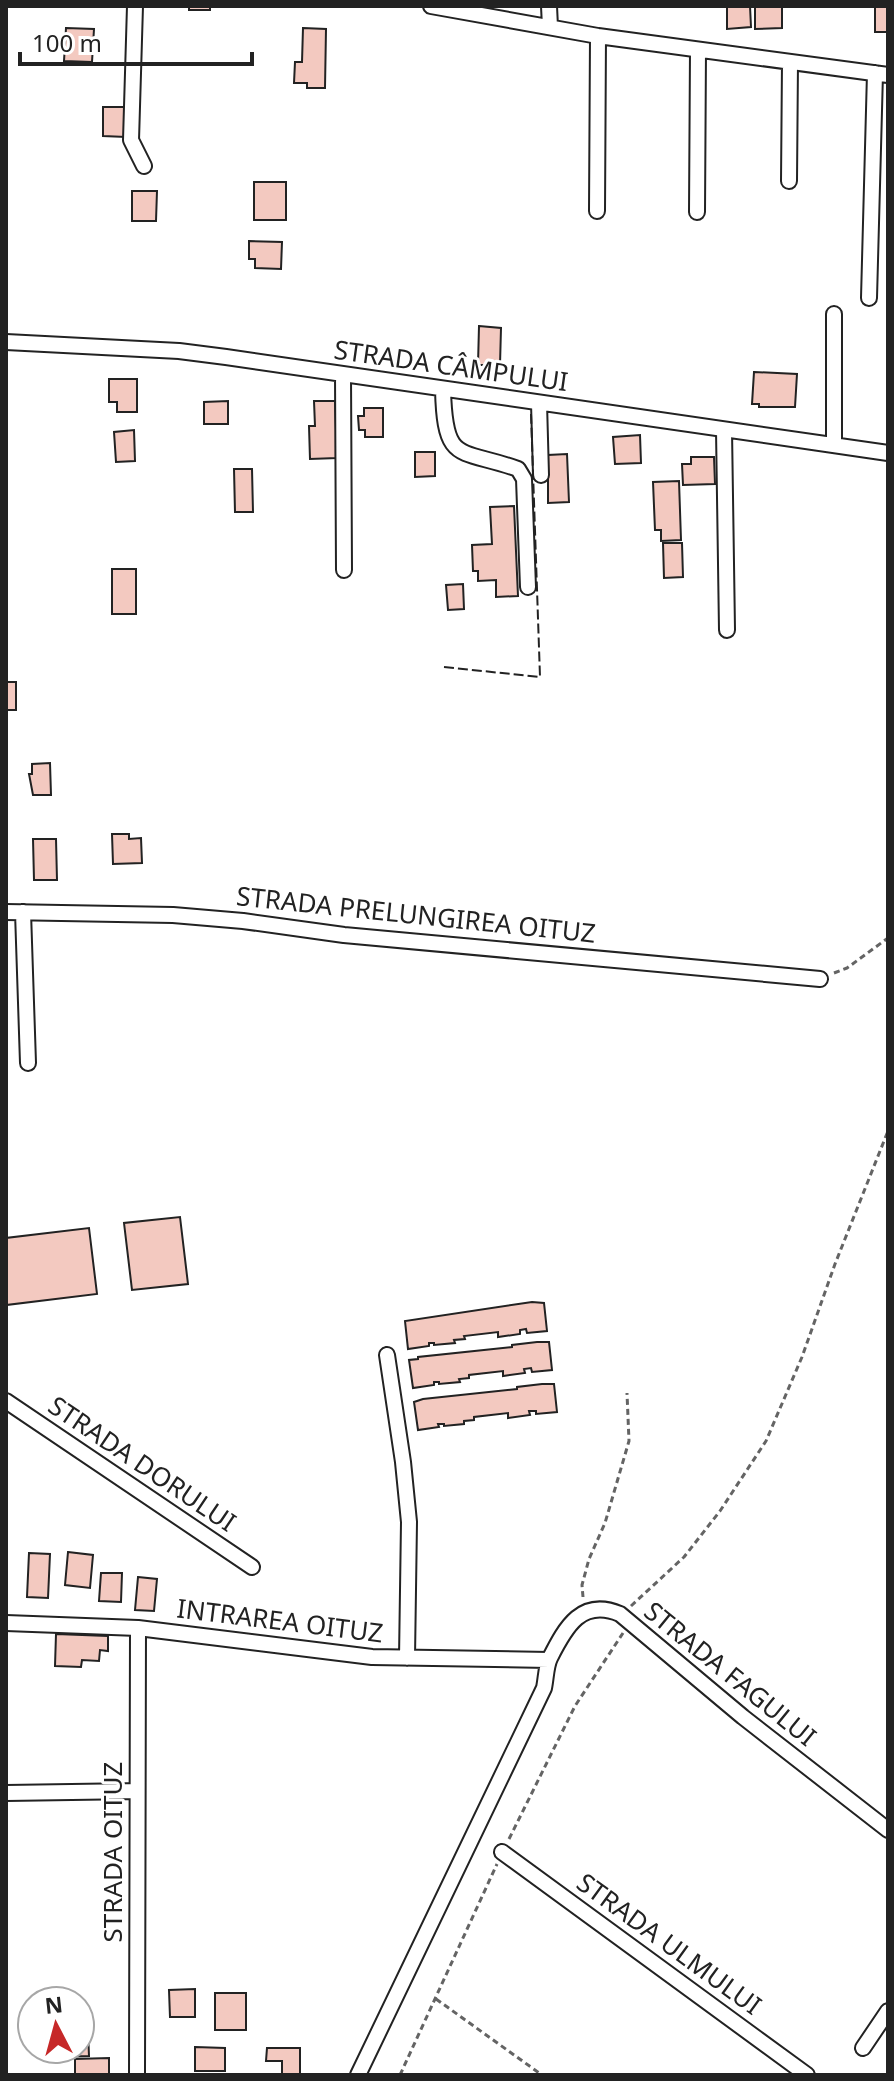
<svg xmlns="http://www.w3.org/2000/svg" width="894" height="2081" viewBox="0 0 894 2081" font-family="'Noto Sans',sans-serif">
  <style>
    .building { fill: #f3c9c0; stroke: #222; stroke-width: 2 }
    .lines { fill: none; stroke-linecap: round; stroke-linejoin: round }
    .street-casing { stroke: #222; stroke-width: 18 }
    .path { stroke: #646464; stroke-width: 3; stroke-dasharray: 6 4; stroke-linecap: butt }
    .street { stroke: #fff; stroke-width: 14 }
    .fence { stroke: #222; stroke-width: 2; stroke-dasharray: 10 4; stroke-linecap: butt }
    .labels { text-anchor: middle; stroke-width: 6; stroke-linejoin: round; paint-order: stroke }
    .street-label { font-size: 26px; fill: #222; stroke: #fff }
  </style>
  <rect width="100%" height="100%" fill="#fff"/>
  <!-- building -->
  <path class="building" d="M189,6H210V10H189Z
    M727,6H750L751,27L727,29Z
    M755,6H782V28L755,29Z
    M875,6H888V32H875Z
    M66,28L94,29L92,62L64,61Z
    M303,28L326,29L325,88H307V83H294L295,62H302Z
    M103,107H127L126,137L103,136Z
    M254,182H286V220H254Z
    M132,191H157L156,221H132Z
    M249,241L282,242L281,269L255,268V259H249Z
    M479,326L501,328L500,365H478Z
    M754,372L797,374L795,407H759V404H752Z
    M109,379H137V412H117V402H109Z
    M228,401V424H204V402Z
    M314,401H335L337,458L310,459L309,426H315Z
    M364,408H383V437H365V430H359L358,416H364Z
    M134,430L135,461L116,462L114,432Z
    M640,435L641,463L615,464L613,437Z
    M415,452H435V476L415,477Z
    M567,454L569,502L548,503V455Z
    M691,457H714L715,484L683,485L682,464H691Z
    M234,469H252L253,512H235Z
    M679,481L681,540L661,541V530H655L653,482Z
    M514,506L518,596L496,597V580L478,581V571H473L472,545L492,544L490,507Z
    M663,543H682L683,577L664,578Z
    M112,569H136V614H112Z
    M463,584L464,609L448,610L446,585Z
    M6,682H16V710H6Z
    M50,763L51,795H33L29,774H32V764Z
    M112,834H129V839L141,838L142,863L113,864Z
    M33,839H56L57,880H34Z
    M180,1217L188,1284L132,1290L124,1223Z
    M89,1228L97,1294L6,1305V1238Z
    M532,1302L544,1303L547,1331L527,1333L526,1329L520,1330V1334L498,1337V1332L464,1336L465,1339L454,1340L455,1343L434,1345V1343H429V1346L408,1349L405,1321Z
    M537,1342H549L552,1370L532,1372L531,1368L524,1369L525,1373L503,1376V1371L469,1375V1378L459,1379L460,1382L439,1384V1382H434V1385L413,1388L409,1360L418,1359V1357L512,1347V1345Z
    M542,1384H554L557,1412L536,1414V1411H529L530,1415L508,1418V1413L474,1417V1420L464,1421V1424L444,1426V1424H438L439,1427L418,1430L414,1402L423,1399L517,1389V1387Z
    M68,1552L93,1555L90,1588L65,1585Z
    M29,1553L50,1554L48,1598L27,1597Z
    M101,1573H122L121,1602L99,1601Z
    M138,1577L157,1579L154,1611L135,1610Z
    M56,1634L108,1636V1651L100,1650L99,1661L82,1660L81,1667L55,1666Z
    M195,1989V2017H170L169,1990Z
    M215,1993H246V2030H215Z
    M80,2030H88L89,2056L56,2057V2049H80Z
    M195,2047L225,2048V2071H195Z
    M267,2048H300V2075H282V2061H266Z
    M109,2058V2075H75V2059Z"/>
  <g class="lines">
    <!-- street casing -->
    <g class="street-casing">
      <path id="street" d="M135,6L131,140L144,166
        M431,6L598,36L888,75
        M549,6L550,27
        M789,181L790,62
        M597,211L598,36
        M697,212L698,50
        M869,298L875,73
        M6,342L179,351L226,357L888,453
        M343,375L344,570
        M443,390C445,465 459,448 518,469L524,479L528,587
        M539,403L541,475
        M724,430L727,630
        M834,445V314
        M6,912L173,915L243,921L344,935L820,979
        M23,912L28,1063
        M387,1355L403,1462L409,1522L407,1658
        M6,1401L252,1567
        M6,1623L138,1628L372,1657L549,1660
        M6,1793L137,1791
        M502,1852L807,2075
        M863,2048L888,2011
        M137,2075L138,1628
        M358,2075L544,1688C546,1679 546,1666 550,1658C566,1626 582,1598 620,1614L743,1717L888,1830"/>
    </g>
    <!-- path -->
    <path class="path" d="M834,973L847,968L888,938
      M583,1597L582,1585L589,1559L605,1523L629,1441L627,1393
      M631,1606L684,1557L720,1511L766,1441L802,1357L835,1264L888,1131
      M509,1839L575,1706L623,1633
      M436,1999L542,2075
      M400,2075L497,1864"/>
    <!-- street -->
    <use href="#street" class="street"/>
    <!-- fence -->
    <path class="fence" d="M444,667L540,677L531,414"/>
  </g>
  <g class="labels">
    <!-- street labels -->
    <g class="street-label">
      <text transform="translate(451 366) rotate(8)" y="9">STRADA CÂMPULUI</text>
      <text transform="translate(416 915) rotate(6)" y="9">STRADA PRELUNGIREA OITUZ</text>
      <text transform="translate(142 1464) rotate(34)" y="9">STRADA DORULUI</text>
      <text transform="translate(280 1621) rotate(7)" y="9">INTRAREA OITUZ</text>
      <text transform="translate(730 1674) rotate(39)" y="9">STRADA FAGULUI</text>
      <text transform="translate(113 1852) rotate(-90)" y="9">STRADA OITUZ</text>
      <text transform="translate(669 1944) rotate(36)" y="9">STRADA ULMULUI</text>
    </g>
  </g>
  <!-- border -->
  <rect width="894" height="2081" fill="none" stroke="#222222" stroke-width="16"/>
  <!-- north arrow -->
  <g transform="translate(56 2025) rotate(354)"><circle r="38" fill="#ffffff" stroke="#a7a7a7" stroke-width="2"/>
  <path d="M0-6L14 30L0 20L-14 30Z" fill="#c62828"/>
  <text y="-12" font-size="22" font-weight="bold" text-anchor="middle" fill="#222222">N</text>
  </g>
  <!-- scale -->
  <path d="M20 52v12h232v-12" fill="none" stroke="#222222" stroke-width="4"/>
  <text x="32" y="52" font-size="24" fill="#222222" stroke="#ffffff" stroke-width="6" paint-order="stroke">100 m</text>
</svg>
